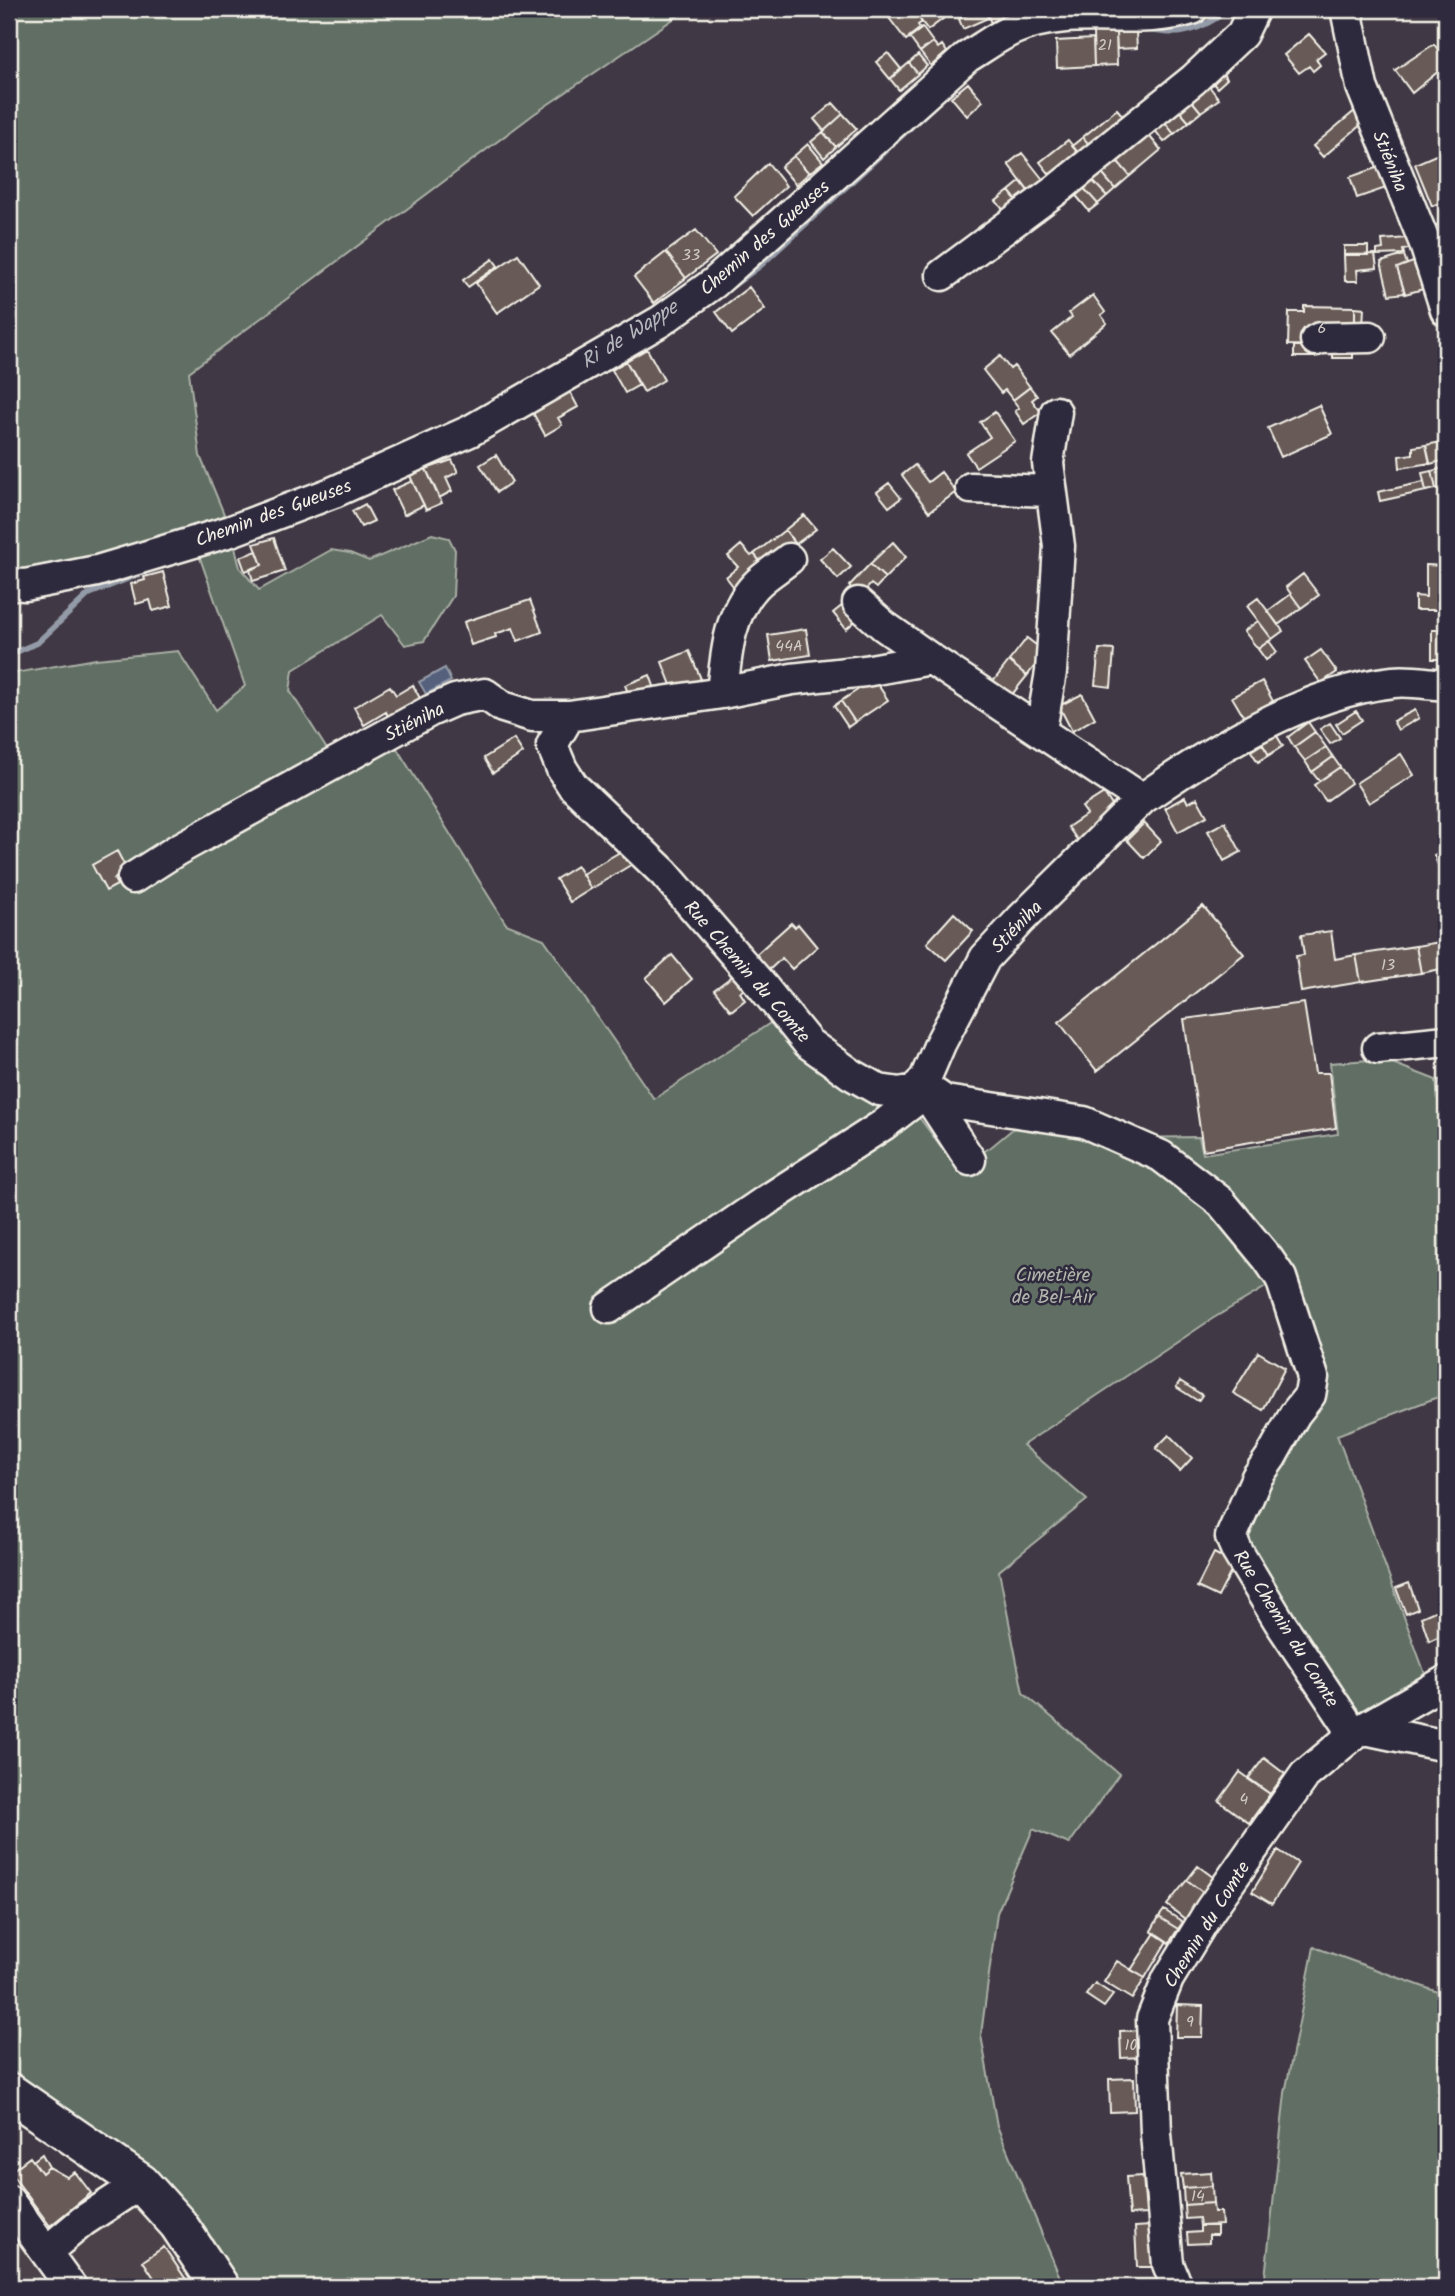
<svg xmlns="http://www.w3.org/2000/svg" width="1455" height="2296" viewBox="0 0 1455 2296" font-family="Kalam,sans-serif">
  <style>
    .built { fill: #4c4249 }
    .green { fill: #616e63; stroke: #aab0a6; stroke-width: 2 }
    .water { fill: #54617d; stroke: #949ba8; stroke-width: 2 }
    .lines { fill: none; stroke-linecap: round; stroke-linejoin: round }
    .stream { stroke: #949ba8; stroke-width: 6 }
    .building { fill: #675a56; stroke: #f4f1e8; stroke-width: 2 }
    .minor-casing { stroke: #f4f1e8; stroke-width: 35 }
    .major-casing { stroke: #f4f1e8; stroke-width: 42 }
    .minor { stroke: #2f2a3d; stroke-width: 30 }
    .major { stroke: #2f2a3d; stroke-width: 37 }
    .labels { text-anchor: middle; stroke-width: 5; stroke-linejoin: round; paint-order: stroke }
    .number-label { font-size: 16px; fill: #d1cbc4 }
    .street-label { font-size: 19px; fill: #f4f1e8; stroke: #2f2a3d }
    .park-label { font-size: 19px; fill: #b2b6ac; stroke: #2f2a3d }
    .water-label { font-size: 21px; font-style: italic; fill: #b4b7bd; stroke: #2f2a3d }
  </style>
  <rect width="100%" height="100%" fill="#403844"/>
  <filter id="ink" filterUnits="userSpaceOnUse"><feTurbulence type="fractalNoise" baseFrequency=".0143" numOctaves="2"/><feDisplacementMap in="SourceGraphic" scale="14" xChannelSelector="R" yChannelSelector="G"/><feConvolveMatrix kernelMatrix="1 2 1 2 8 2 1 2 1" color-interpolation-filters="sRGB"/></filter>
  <g filter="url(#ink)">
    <!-- built -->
    <path class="built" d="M9,2170L50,2224L91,2193L141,2183L220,2287H9Z"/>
    <!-- green -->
    <path class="green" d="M9,9H688L534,114L189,372L200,456L231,531L240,568L259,590L331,550L350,553L369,561L432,534L449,538L455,550L453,596L424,641L405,645L382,615L293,670L290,691L335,762L388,734L506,924L544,939L654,1099L784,1014L903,1100L598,1305L616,1322L625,1297L918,1116L957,1168L991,1147L1032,1113L1118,1138L1199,1137L1203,1154L1338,1134L1330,1063L1382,1059L1436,1080L1443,1144H1446V1394L1337,1435L1431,1690L1365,1729L1237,1551L1310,1395L1281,1278L1212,1319L1023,1445L1087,1500L999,1571L1023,1693L1119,1774L1069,1844L1033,1829L997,1913L981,2035L997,2126L1064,2287H220L178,2224L9,2104V674L96,659L178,651L216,710L245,686L194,541L9,584Z
      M1314,1947L1446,1995V2287H1264L1285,2093Z"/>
    <!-- water -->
    <path class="water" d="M445,668L451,681L426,694L419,682Z"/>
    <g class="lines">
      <!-- stream -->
      <path class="stream" d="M1148,30C1158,31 1171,34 1182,32C1195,30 1219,19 1227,9
        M727,290L761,265L959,83
        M553,400L622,360
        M320,513L358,497
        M9,655L37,643L89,594L147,571"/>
    </g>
    <!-- building -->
    <path class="building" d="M900,9H911L922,22L918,25L921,29L906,40L889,18Z
      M923,9H937L944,18L928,30L916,14Z
      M967,9H985L988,18L963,29L959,19L969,14Z
      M985,9H1010L1005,11L1007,16L991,23Z
      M922,27L933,42L920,52L909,37Z
      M1116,31L1117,65L1094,66L1093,32Z
      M1136,32L1137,48L1117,49L1116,33Z
      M1309,34L1325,52L1316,59L1320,65L1313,71L1309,66L1299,73L1284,55Z
      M1093,39L1094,66L1057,68L1056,41Z
      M933,42L938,48L942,45L947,52L931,66L920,52Z
      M1434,44L1446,61V65L1412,93L1395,70Z
      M888,53L901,69L890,79L876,62Z
      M918,55L927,66L918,74L909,63Z
      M909,63L918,74L899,90L890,79Z
      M1216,66L1227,79L1217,88L1206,75Z
      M1205,81L1219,99L1201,112L1188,96Z
      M968,83L983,101L967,116L951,97Z
      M1188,96L1201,112L1189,122L1175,106Z
      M833,103L843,114L824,131L814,119Z
      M1363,104V123L1323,157L1313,146Z
      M1175,106L1189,122L1174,134L1161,117Z
      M1117,109L1129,123L1094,151L1083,137Z
      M843,114L857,129L836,147L823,132Z
      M1161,117L1174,134L1164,142L1151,125Z
      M1145,131L1161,150L1130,176L1114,157Z
      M823,132L836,147L824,158L811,142Z
      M1083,137L1094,151L1084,160L1072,146Z
      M1068,140L1084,160L1056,182L1040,162Z
      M808,144L823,162L809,173L794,156Z
      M1022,153L1049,187L1034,199L1008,164Z
      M1438,154L1446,175V200L1432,206L1415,164Z
      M794,156L809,173L796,185L781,167Z
      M1114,157L1130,176L1115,189L1099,170Z
      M768,163L786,186L753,216L734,196Z
      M1379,167L1386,188L1357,198L1350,177Z
      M1099,170L1115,189L1107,196L1090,178Z
      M1090,178L1107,196L1098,204L1081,185Z
      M1021,181L1034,199L1022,208L1009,191Z
      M1081,185L1098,204L1089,211L1073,192Z
      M1009,191L1018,202L1005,212L996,201Z
      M1446,220V245L1435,226Z
      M696,230L716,255L686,278L666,252Z
      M1408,238L1409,249L1403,250L1404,254L1377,255V250L1383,249L1382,240Z
      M1344,246H1368V255H1344Z
      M666,252L686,278L654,303L634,277Z
      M518,254L539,284L497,313L476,283Z
      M1375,254L1377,268L1357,270L1358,281H1345L1344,255Z
      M1404,255L1407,264L1397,268L1405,293L1389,295L1381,262Z
      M493,259L498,266L468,287L463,280Z
      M1413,262L1423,289L1405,294L1397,268Z
      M749,287L765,309L732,334L716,312Z
      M1093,295L1105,312L1101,315L1107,323L1069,354L1052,333L1072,317L1069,313Z
      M1304,306L1355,307V328L1316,346L1288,345L1289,312H1304Z
      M1355,307L1364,308L1363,326H1355Z
      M1294,346H1315V357H1294Z
      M1333,347H1353V358H1333Z
      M647,349L664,380L644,392L626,361Z
      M1000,356L1010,369L1014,366L1030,387L1013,400L1005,390L1001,393L983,370Z
      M626,361L639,385L625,393L612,370Z
      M1030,387L1037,396L1032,400L1041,412L1024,424L1015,411L1019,408L1013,400Z
      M570,392L578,407L558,418L562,425L545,435L533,413Z
      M1319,405L1332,434L1281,457L1268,428Z
      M995,412L1015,441L976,467L966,453L990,437L980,422Z
      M1446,441V460L1430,464L1426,445Z
      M1426,445L1430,463L1400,468L1399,456L1413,454V447Z
      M496,455L512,482L497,492L480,465Z
      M452,460L458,472L446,478L452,491L439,498L426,469Z
      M915,465L928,482L941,472L956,492L929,512L902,475Z
      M1446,467V487L1436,489L1432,471Z
      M426,469L442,503L426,510L410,476Z
      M1432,471L1436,489L1426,491L1422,473Z
      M412,481L424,505L404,515L392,490Z
      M1424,482L1426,491L1380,501L1378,492Z
      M889,483L901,498L889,507L877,492Z
      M365,504L374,521L361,527L352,511Z
      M804,515L816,529L796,544L785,530Z
      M785,530L796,544L765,567L754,554Z
      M274,538L285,571L253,581L250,570L262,565L254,544Z
      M893,542L906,557L885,578L870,564Z
      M741,545L751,556L754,554L765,567L737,591L726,577L738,567L728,556Z
      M833,548L851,567L838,579L820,559Z
      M257,551L262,565L245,571L240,557Z
      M870,564L885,578L876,588L871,584L860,596L849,586Z
      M1426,565L1446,566V610H1415V596L1426,597Z
      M163,572L172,606L153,611L150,600L136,604L131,584L145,580L144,577Z
      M1303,574L1319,595L1301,608L1286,587Z
      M1291,594L1301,608L1278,625L1268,611Z
      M1258,598L1283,631L1272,639L1247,606Z
      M530,600L542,632L518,641L513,628L495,634L496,637L471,645L464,622Z
      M844,604L858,619L846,629L833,613Z
      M1258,621L1272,639L1258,649L1244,631Z
      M806,629L810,655L772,661L768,635Z
      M1432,630H1446V659H1432Z
      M1027,638L1045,652L1027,676L1009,661Z
      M1269,641L1277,652L1266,660L1258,649Z
      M1099,649L1114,650L1111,687L1095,685Z
      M1321,650L1337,672L1321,683L1305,661Z
      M689,651L701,679L673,690L662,662Z
      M1009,661L1027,676L1010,697L992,683Z
      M650,675L655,689L630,698L625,685Z
      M874,679L888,700L855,722L841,701Z
      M1262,681L1274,703L1245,719L1232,697Z
      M413,685L424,706L392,724L386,712L364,725L354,707L390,686L396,695Z
      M1082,694L1095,718L1072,731L1059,706Z
      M841,701L855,722L848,727L834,706Z
      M1415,710L1419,718L1398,730L1393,721Z
      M1356,711L1362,720L1342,733L1336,724Z
      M1308,722L1315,732L1294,747L1288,737Z
      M1330,723L1340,738L1330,744L1320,729Z
      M1274,731L1283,746L1269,755L1260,740Z
      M1315,732L1326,747L1305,761L1294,747Z
      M514,739L523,753L493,773L484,758Z
      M1262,744L1269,755L1258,762L1251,751Z
      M1326,747L1333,757L1312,772L1305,761Z
      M1401,754L1414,775L1369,803L1356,783Z
      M1333,757L1340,767L1319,781L1312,772Z
      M1340,767L1351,783L1326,801L1314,785Z
      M1104,793L1115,810L1094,824L1096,828L1078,841L1068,827L1087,814L1082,807Z
      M1185,797L1188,803L1197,798L1207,816L1178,832L1165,808Z
      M1225,822L1241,852L1224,861L1208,831Z
      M1144,823L1161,841L1144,858L1127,840Z
      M625,849L634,863L591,889L582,874Z
      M1446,849V873L1442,875L1434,855Z
      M117,851L128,872L114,879L117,885L106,891L92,865Z
      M577,866L591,889L570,902L556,879Z
      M1203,906L1244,954L1097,1071L1059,1022Z
      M954,913L973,931L946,960L927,943Z
      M791,923L795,927L798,924L817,947L792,969L782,958L767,972L753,957Z
      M1331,931L1335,959L1356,955L1361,982L1301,992L1296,956L1304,955L1301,935Z
      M1446,941V968L1421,973L1416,946Z
      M1416,946L1421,973L1361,982L1356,955Z
      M672,955L692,979L666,1002L646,978Z
      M738,972L749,986L740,992L745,1000L731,1011L714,990Z
      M1304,1003L1315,1073H1329L1336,1128L1203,1150L1184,1019Z
      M1446,1079V1141L1440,1080Z
      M1258,1352L1285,1368L1263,1410L1233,1393Z
      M1180,1381L1202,1395L1198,1401L1176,1387Z
      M1169,1435L1192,1458L1180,1471L1156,1448Z
      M1214,1553L1235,1564L1218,1597L1197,1587Z
      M1409,1583L1418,1609L1406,1614L1396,1588Z
      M1446,1606V1633L1429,1641L1421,1617Z
      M1264,1758L1285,1774L1270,1794L1248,1779Z
      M1240,1772L1270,1794L1249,1823L1219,1801Z
      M1278,1850L1298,1863L1272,1904L1252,1892Z
      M1198,1866L1217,1880L1205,1894L1187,1880Z
      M1187,1880L1205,1894L1185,1919L1167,1905Z
      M1164,1910L1183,1922L1178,1929L1159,1917Z
      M1159,1917L1178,1929L1169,1943L1151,1931Z
      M1155,1933L1167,1941L1145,1978L1131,1970Z
      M1117,1961L1145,1978L1132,1999L1104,1982Z
      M1095,1983L1113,1995L1104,2007L1086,1995Z
      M1177,2005L1203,2006L1202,2037H1176Z
      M1141,2030L1142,2057L1121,2058L1120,2031Z
      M1134,2078L1135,2111L1110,2112L1109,2079Z
      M42,2154L49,2167L42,2173L33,2161Z
      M30,2157L42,2173L49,2167L67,2177L75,2172L91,2193L50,2226L10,2172Z
      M1211,2172L1212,2186L1183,2188L1181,2174Z
      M1143,2176L1146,2214L1129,2215L1126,2177Z
      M1212,2186L1213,2203L1184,2205L1183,2188Z
      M1213,2203L1214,2212H1221L1222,2225L1200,2226L1199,2218L1185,2219L1184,2205Z
      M1151,2226L1153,2267H1137L1135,2227Z
      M1200,2226H1217V2235H1209V2243L1188,2244L1187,2233L1200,2232Z
      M164,2247L187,2281L177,2287H160L143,2261Z
      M38,2279L45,2287H26Z"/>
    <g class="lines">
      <!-- minor casing -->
      <g class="minor-casing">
        <path id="minor" d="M1346,9L1362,87L1424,241L1446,310
          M942,275L1059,188L1193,80L1242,34L1254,9
          M1316,340L1320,338L1370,337
          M971,488L1051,491
          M9,584L25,585L97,571L231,531L334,492L470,431L661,321L714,283L967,57C982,48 998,36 1014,29C1070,4 1135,27 1192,9
          M858,603L884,626L931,659
          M722,693C726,657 728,615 755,586C764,576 778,568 789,559
          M569,716L552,745L562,769L573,786L664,873L763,987L808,1043L851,1074L879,1090L900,1093L914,1090L925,1079L929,1090L945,1101L1084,1122L1161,1156L1221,1202L1268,1259L1281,1278L1313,1377L1310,1395L1295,1414L1271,1457L1257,1477L1231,1537L1237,1551L1279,1621L1354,1734
          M1041,730L1051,672L1059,546L1048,463L1056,412
          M1142,799C1214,749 1304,692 1393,682C1410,680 1429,684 1446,685
          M133,878L177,850L430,711L455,700L485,694L503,707L532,716H569L722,693L792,679L865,671L931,659L1142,799L1021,919L985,958L940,1044L925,1079
          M1378,1048L1446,1041
          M609,1308L764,1202L883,1125L929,1090L932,1102L970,1160
          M1365,1729L1446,1746
          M9,2201L71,2287
          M46,2252L83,2221L141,2183
          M1177,2287L1168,2264L1156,2134L1152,2019L1168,1979L1210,1910L1305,1775L1354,1734L1446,1681"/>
      </g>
      <!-- major casing -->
      <g class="major-casing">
        <path id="major" d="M9,2092L141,2183L178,2224L220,2287"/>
      </g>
      <!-- minor -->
      <use href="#minor" class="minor"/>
      <!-- major -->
      <use href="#major" class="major"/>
    </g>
  </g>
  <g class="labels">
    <!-- number labels -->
    <g class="number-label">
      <text x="1105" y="50">21</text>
      <text x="691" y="260">33</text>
      <text x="1322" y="333">6</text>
      <text x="789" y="651">44A</text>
      <text x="1388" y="970">13</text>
      <text x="1244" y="1804">4</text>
      <text x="1190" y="2027">9</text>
      <text x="1131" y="2050">10</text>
      <text x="1198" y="2201">14</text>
    </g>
    <!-- street labels -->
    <g class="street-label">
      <text transform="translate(1391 161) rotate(68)" y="7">Stiéniha</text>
      <text transform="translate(764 237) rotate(-41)" y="7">Chemin des Gueuses</text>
      <text transform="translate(273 512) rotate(-20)" y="7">Chemin des Gueuses</text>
      <text transform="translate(414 721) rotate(-27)" y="7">Stiéniha</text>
      <text transform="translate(1016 926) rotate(-46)" y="7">Stiéniha</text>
      <text transform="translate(748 971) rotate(49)" y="7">Rue Chemin du Comte</text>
      <text transform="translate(1287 1628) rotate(58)" y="7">Rue Chemin du Comte</text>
      <text transform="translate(1206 1924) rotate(-58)" y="7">Chemin du Comte</text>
    </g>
    <!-- park labels -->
    <g class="park-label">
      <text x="1053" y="1281">Cimetière<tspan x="1053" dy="22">de Bel-Air</tspan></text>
    </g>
    <!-- water labels -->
    <g class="water-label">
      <text transform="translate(629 334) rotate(-32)" y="7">Ri de Wappe</text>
    </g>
  </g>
  <!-- margin -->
  <rect width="1455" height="2296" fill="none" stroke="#2f2a3d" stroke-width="35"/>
  <rect x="18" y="18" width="1420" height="2261" fill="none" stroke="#f4f1e8" stroke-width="2.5" filter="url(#ink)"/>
</svg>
